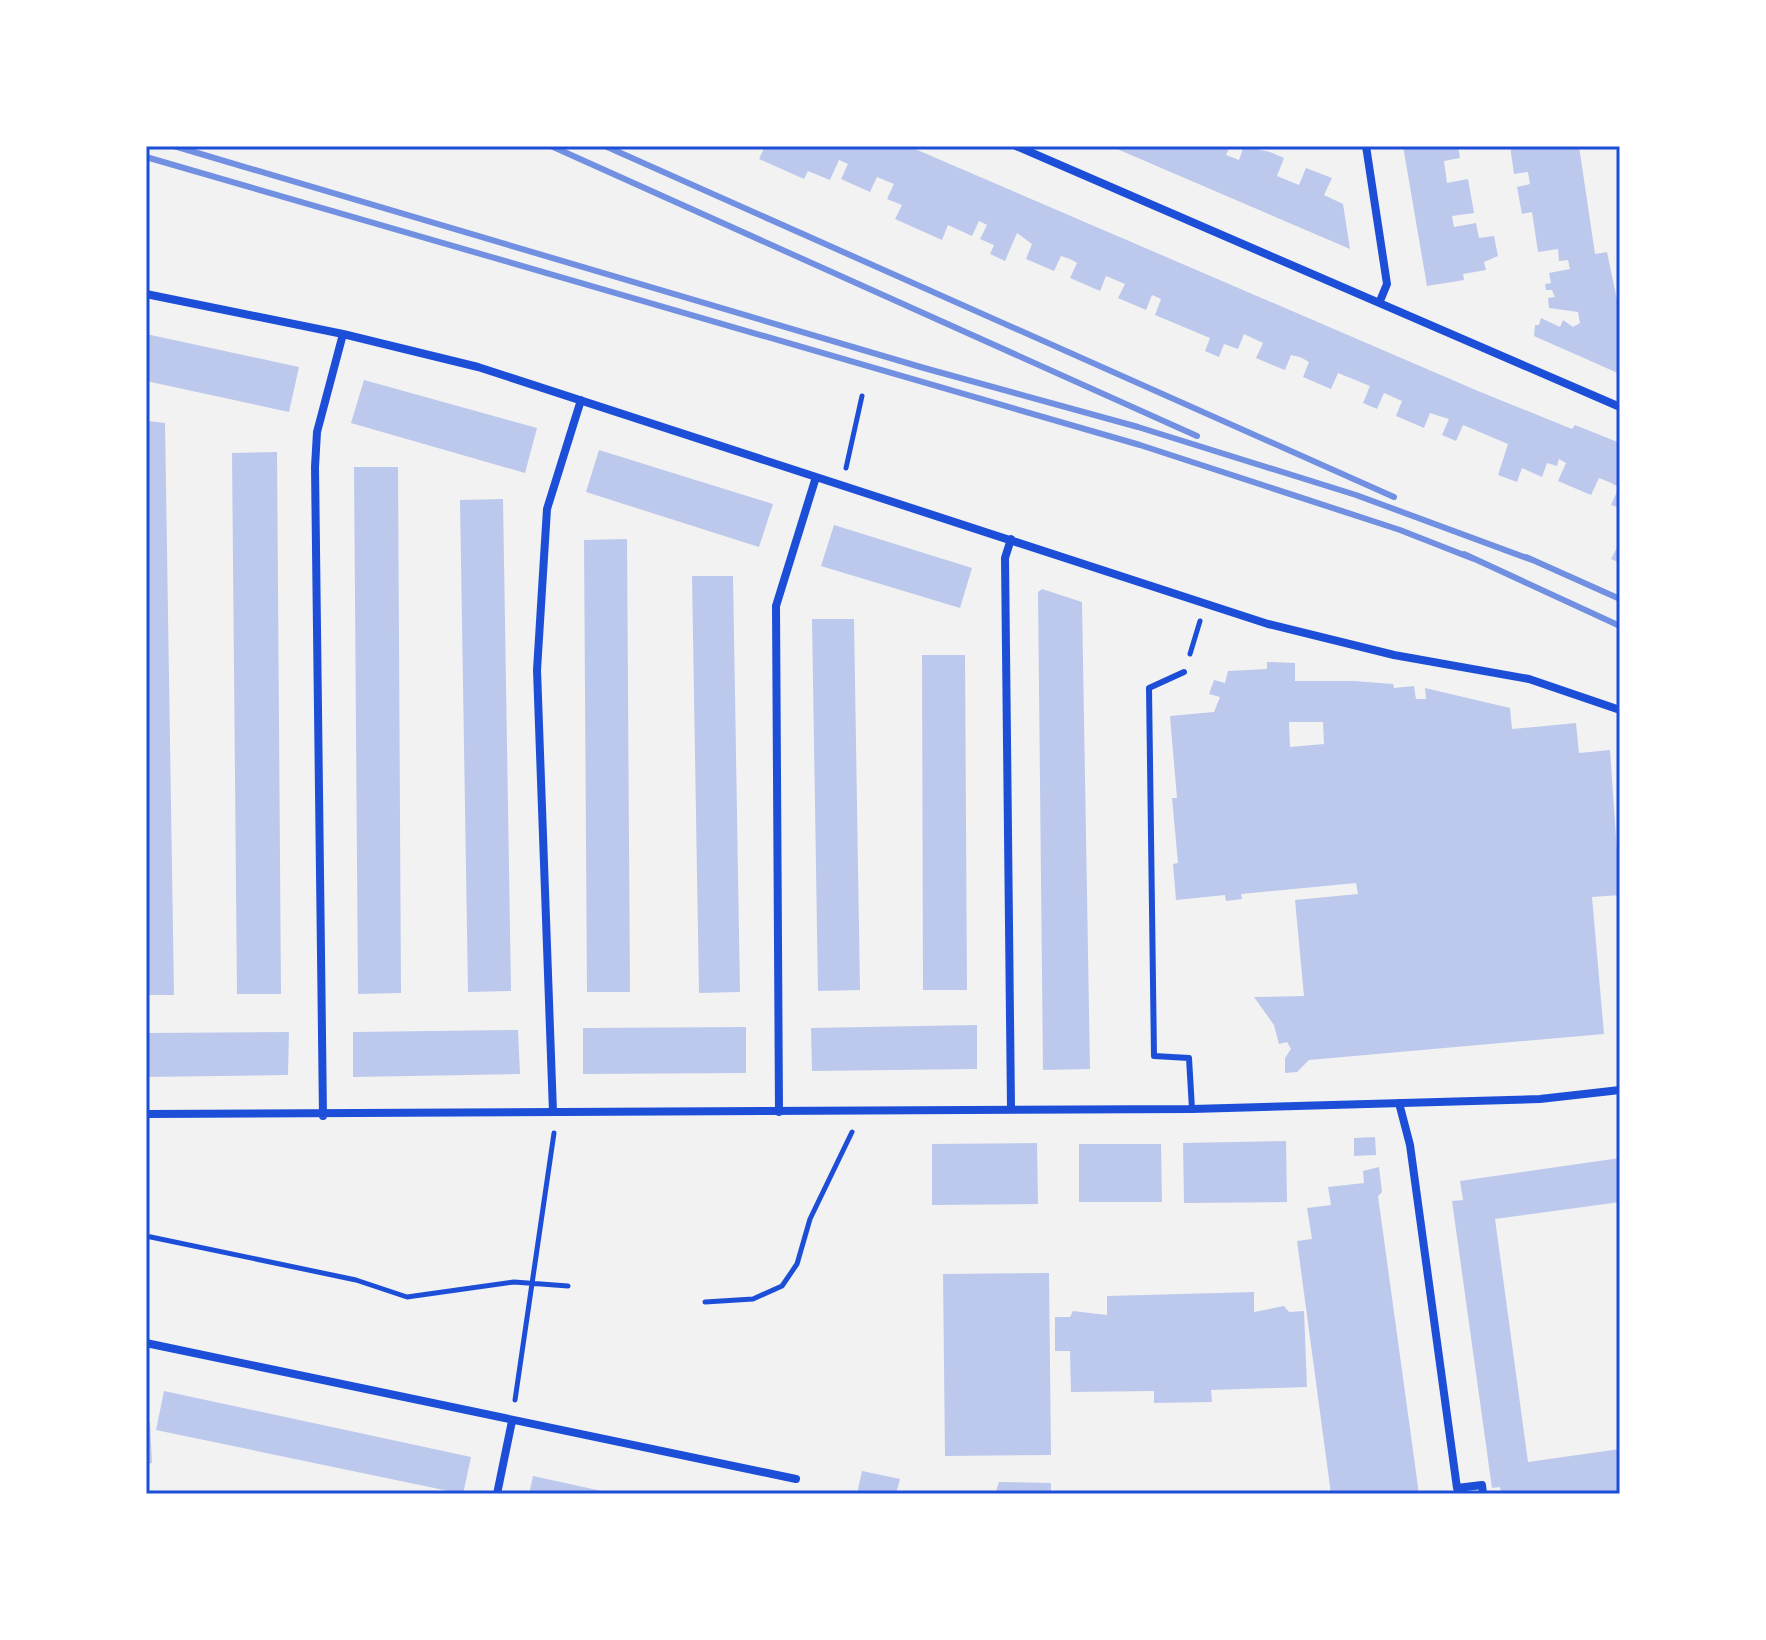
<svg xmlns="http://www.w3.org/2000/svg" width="1766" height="1640" viewBox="0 0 1766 1640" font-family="'Roboto Condensed',sans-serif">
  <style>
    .building { fill: #bdc9ec; fill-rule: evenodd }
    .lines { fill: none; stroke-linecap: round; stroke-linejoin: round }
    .path { stroke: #1d4ed8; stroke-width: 5 }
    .service { stroke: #1d4ed8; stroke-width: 6 }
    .minor { stroke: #1d4ed8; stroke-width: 8 }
    .rail { stroke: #7290e2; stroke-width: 6 }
    .neatline { fill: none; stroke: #1d4ed8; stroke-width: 3 }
  </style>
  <rect width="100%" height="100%" fill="#f2f2f2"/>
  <!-- building -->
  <path class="building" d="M765,146H908L1478,391L1572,429L1575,425L1620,443V508L1611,505L1619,487L1609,482L1599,478L1591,495L1558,481L1566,463L1559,459L1557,466L1547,463L1542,477L1522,468L1517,482L1498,475L1508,444L1463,425L1456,441L1442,435L1449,419L1430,413L1424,428L1396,416L1402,401L1384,393L1377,409L1363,403L1370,386L1338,373L1331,389L1303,377L1309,362L1300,357L1291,355L1285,370L1270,364L1256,358L1263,343L1244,334L1238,349L1224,344L1219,357L1205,351L1210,338L1155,315L1161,299L1152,295L1146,310L1118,298L1125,284L1106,276L1100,291L1070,278L1077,263L1070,259L1061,256L1054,271L1026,259L1032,244L1017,233L1005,261L990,254L994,245L980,239L987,225L979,221L972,236L948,225L942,240L895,219L902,205L887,199L894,184L877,177L870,192L841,179L848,164L839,160L830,180L808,171L804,179L759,159Z
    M1110,146H1230L1226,155L1239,160L1244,146L1270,152L1284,158L1277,176L1299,185L1306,168L1332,178L1324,195L1343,204L1350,249Z
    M1403,146H1458L1460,158L1444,161L1447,183L1468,179L1474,213L1452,216L1454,227L1476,223L1479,238L1494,236L1498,256L1484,262L1486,270L1463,274L1464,280L1427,286Z
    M1510,146H1579L1595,254L1607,252L1620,314V374L1534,336L1535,325H1539L1541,318L1560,327L1563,320L1573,327L1580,323L1578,312L1549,308L1548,298L1555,297L1552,290H1546L1545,284L1551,283L1549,273L1570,269L1568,260L1559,261L1558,249L1538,252L1532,212L1522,214L1517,187L1530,184L1528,172L1514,174Z
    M146,334L299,367L289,412L146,381Z
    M364,380L537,428L525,473L351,423Z
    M149,421L165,423L174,995H146V422Z
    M599,450L773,504L759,547L586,492Z
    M277,452L281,994H237L232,453Z
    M354,467H398L401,993L358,994Z
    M503,499L511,991L468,992L460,500Z
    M834,525L972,568L960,608L821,566Z
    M627,539L630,992H587L584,540Z
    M1620,542V563L1611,559Z
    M692,576H733L740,992L699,993Z
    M1042,589L1082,602L1090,1069L1043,1070L1038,592Z
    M812,619H854L860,990L818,991Z
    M922,655H965L967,990H923Z
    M1267,662L1295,663V681H1354L1393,684L1394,688L1414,686L1416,699H1426L1425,688L1510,708L1512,729L1576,723L1579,753L1610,750L1620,895L1592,897L1604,1034L1309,1060L1297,1072L1285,1073V1058L1291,1049L1287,1042L1279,1044L1274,1025L1254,997L1304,996L1295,900L1358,894L1356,883L1241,894L1242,899L1226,901L1225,895L1176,900L1173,864L1178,863L1172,798H1177L1170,716L1214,712L1220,697L1209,694L1214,680L1225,683L1228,671L1267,669ZM1289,722H1323L1324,744L1290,747Z
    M977,1025V1069L812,1071L811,1028Z
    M746,1027V1073L583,1074V1028Z
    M518,1030L520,1074L353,1077V1032Z
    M289,1032L288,1075L146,1077V1033Z
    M1375,1137L1376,1155L1354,1156V1138Z
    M1286,1141L1287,1202L1184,1203L1183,1143Z
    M1037,1143L1038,1204L932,1205V1144Z
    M1079,1144H1161L1162,1202H1079Z
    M1620,1158V1202L1495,1219L1528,1462L1620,1449V1494H1501L1500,1487L1492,1488L1452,1201L1463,1200L1460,1181Z
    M1379,1167L1382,1192L1378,1196L1419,1494H1331L1297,1241L1312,1239L1307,1208L1331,1205L1328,1187L1364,1183L1363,1171Z
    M1049,1273L1051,1455L945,1456L943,1274Z
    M1254,1292V1312L1284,1306L1289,1312L1304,1311L1307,1387L1211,1390L1212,1402L1154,1403V1391L1071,1392L1070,1351H1055V1317H1070L1073,1311L1107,1315V1296Z
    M164,1391L471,1457L463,1494L156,1430Z
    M150,1422L152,1463L146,1464V1423Z
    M862,1471L900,1479L896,1494H857Z
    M533,1476L611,1493V1494H529Z
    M999,1482L1051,1483V1494H995Z"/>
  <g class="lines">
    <!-- path -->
    <path class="path" d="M846,468L862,396
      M1190,654L1200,621
      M146,1236L356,1280L407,1297L514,1282L568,1286
      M705,1302L753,1299L782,1286L797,1264L810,1219L852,1132
      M515,1400L554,1133"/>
    <!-- service -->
    <path class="service" d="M1184,672L1149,688L1154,1056L1189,1058L1192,1109"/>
    <!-- minor -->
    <path class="minor" d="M1016,146L1620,407
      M1366,146L1387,284L1380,301
      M146,294L343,334L478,367L1268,624L1394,655L1529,679L1620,710
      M1011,539L1005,558L1011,1108
      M1399,1103L1410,1145L1457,1488L1482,1485L1483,1494
      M553,1112L537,670L547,509L581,400
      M779,1112L776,606L816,477
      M146,1114L1192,1109L1540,1099L1620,1090
      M323,1116L315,467L317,432L343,334
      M146,1343L796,1479
      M497,1494L512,1421"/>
    <!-- rail -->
    <path class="rail" d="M174,146L924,368L1138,427L1356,495L1535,561
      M551,146L1197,436
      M605,146L1394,497
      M146,157L1140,445L1400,530L1474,559
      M1464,554L1620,626
      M1526,557L1620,599"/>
  </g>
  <!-- border -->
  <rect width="1766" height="1640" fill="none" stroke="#ffffff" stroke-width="296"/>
  <rect x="148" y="148" width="1470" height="1344" class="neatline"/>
</svg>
